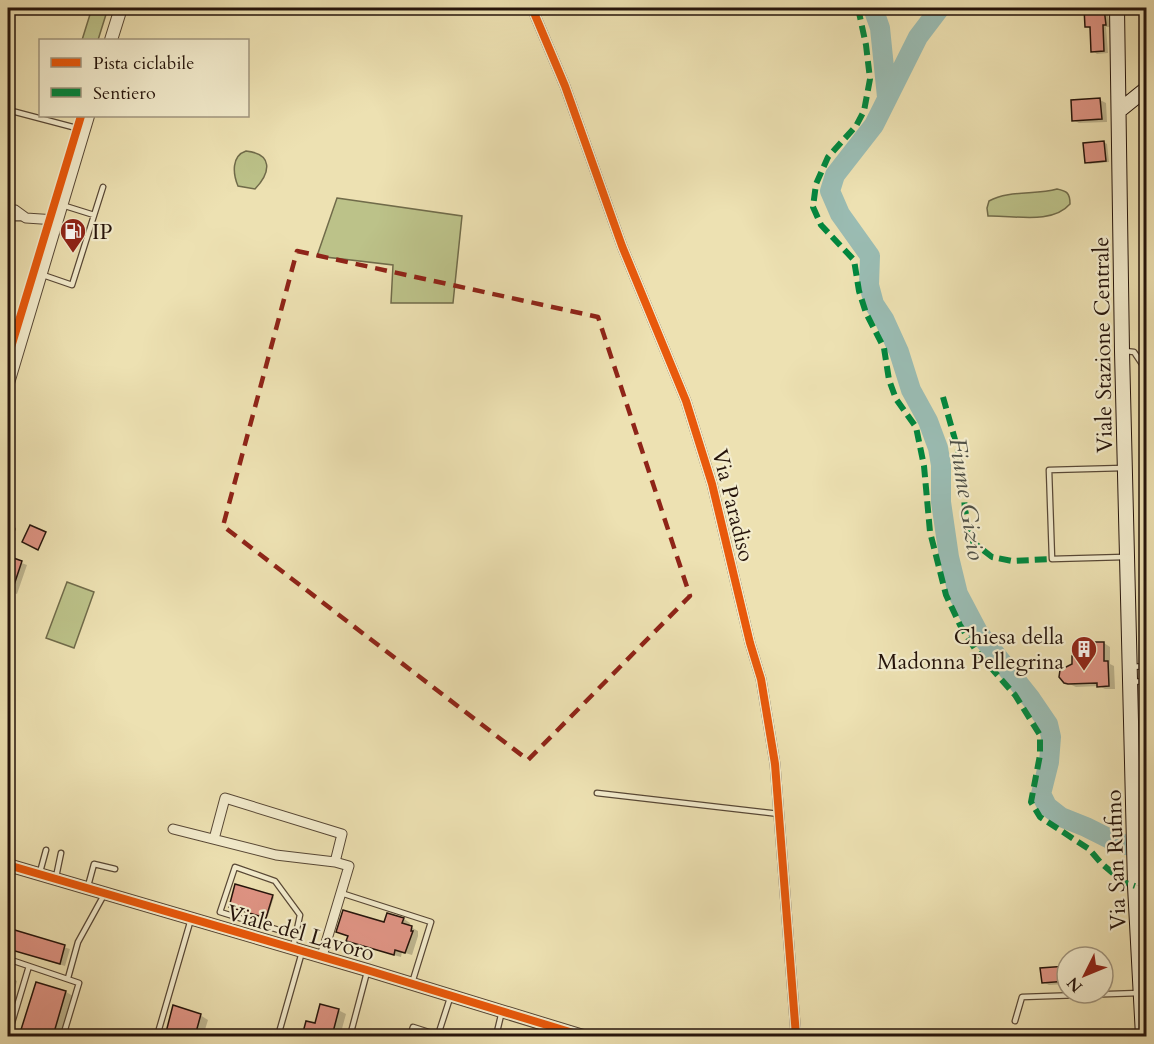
<svg xmlns="http://www.w3.org/2000/svg" width="1154" height="1044" viewBox="0 0 1154 1044" font-family="Cardo,serif">
  <style>
    .green { fill: #bcc289; stroke: #706b4a; stroke-width: 1.5 }
    .shadow { fill: #0003 }
    .lines { fill: none; stroke-linecap: round; stroke-linejoin: round }
    .river { stroke: #9abcb3; stroke-width: 20 }
    .building { fill: #df9484; stroke: #25140b; stroke-width: 1.5 }
    .service-casing { stroke: #574735; stroke-width: 7 }
    .minor-casing { stroke: #574735; stroke-width: 11 }
    .tertiary-casing { stroke: #574735; stroke-width: 14 }
    .secondary-casing { stroke: #25140b; stroke-width: 16 }
    .service { stroke: #f3eccd; stroke-width: 4.5 }
    .minor { stroke: #f3eccd; stroke-width: 9 }
    .tertiary { stroke: #f3eccd; stroke-width: 12 }
    .secondary { stroke: #f3eccd; stroke-width: 14 }
    .quiet { stroke: #00873e; stroke-width: 6; stroke-dasharray: 12 6; stroke-linecap: butt }
    .cycleway-casing { stroke: #f3eccd; stroke-width: 11 }
    .cycleway { stroke: #e8590c; stroke-width: 8 }
    .marked { fill: none; stroke: #8f2418; stroke-width: 4.5; stroke-dasharray: 12 8; stroke-linejoin: round }
    .labels { text-anchor: middle; stroke-width: 4.5; stroke-linejoin: round; paint-order: stroke }
    .poi-label { font-size: 22px; fill: #25140b; stroke: #f3eccd; text-anchor: start }
    .street-label { font-size: 22px; fill: #25140b; stroke: #f3eccd }
    .water-label { font-size: 24px; font-style: italic; fill: #4e4f46; stroke: #f3eccd }
  </style>
  <rect width="100%" height="100%" fill="#ede1b2"/>
  <filter id="stains"><feTurbulence type="fractalNoise" baseFrequency=".00333" numOctaves="4"/><feColorMatrix values="0 0 0 0 .2 0 0 0 0 .09 0 0 0 0 .02 0 0 0 .5 -.17"/></filter>
  <radialGradient id="worn" r=".72"><stop offset=".6" stop-color="#630" stop-opacity="0"/><stop offset="1" stop-color="#630" stop-opacity=".3"/></radialGradient>
  <!-- green -->
  <path class="green" d="M92,8H108L98,40H82Z
    M246,151C273,154 271,172 255,189L238,186C233,174 231,156 246,151Z
    M1057,189C1067,191 1070,193 1070,204C1052,225 1013,215 988,216L987,208L989,201C1009,190 1035,195 1057,189Z
    M337,198L462,216L453,303H391L393,265L317,256Z
    M67,582L94,592L74,648L46,638Z"/>
  <!-- shadow -->
  <path class="shadow" d="M1085,8H1107L1110,27H1106L1108,53L1097,54L1093,51L1091,29L1086,26Z
    M1144,12H1146V45Z
    M1100,100L1106,103L1107,122L1079,123L1073,120Z
    M1141,121H1146V178L1145,177Z
    M1104,142L1107,144L1109,162L1090,164L1086,162Z
    M8,558L27,565L17,594L8,591Z
    M1104,643L1110,647V664L1114,666L1115,689H1105L1099,686L1076,687L1065,682Z
    M236,886L274,897L267,918L230,906Z
    M388,914L404,919L410,923L409,926L418,931V936L412,955L402,952L401,957L355,944L348,940L349,937L338,932L385,924Z
    M8,930L70,949L65,966L8,949Z
    M1067,968V984L1049,985L1043,982Z
    M8,976L17,981L8,1013Z
    M37,984L66,992L73,996L62,1036H21Z
    M174,1007L200,1015L208,1020L203,1036H167Z
    M338,1010L346,1014L340,1036H303L307,1022L316,1025Z"/>
  <g class="lines">
    <!-- river -->
    <path class="river" d="M873,8L880,28L887,97
      M940,8L918,37L874,125L835,175L830,191L840,214L870,256L869,285L874,304L884,319L899,352L911,390L928,421L938,448L941,465V502L949,557L958,594L978,632L1031,699L1048,724L1051,737L1049,762L1041,794L1047,806L1061,817L1086,827L1112,840L1126,845L1146,849"/>
  </g>
  <!-- building -->
  <path class="building" d="M1084,8H1104L1106,25H1103L1104,51L1091,52L1090,27H1085Z
    M1100,98L1102,119L1072,121L1071,100Z
    M1104,141L1106,161L1085,163L1083,143Z
    M30,525L46,532L38,550L22,542Z
    M8,556L22,561L9,600H8Z
    M1089,642H1104V661H1108L1109,686L1097,687V683L1068,684L1064,683L1059,677L1060,670L1072,664V656L1089,655Z
    M235,884L273,895L266,918L229,907Z
    M343,910L384,922L387,913L404,918L402,923L412,926L411,931H413L405,953L395,950L394,955L346,941L348,936L336,932Z
    M8,928L65,945L60,964L8,949Z
    M1067,966V981L1042,983L1040,968Z
    M36,982L66,991L53,1036H19Z
    M320,1004L339,1009L332,1036H302L306,1021L315,1023Z
    M173,1005L201,1014L195,1036H165Z"/>
  <g class="lines">
    <!-- service casing -->
    <g class="service-casing">
      <path id="service" d="M8,110L84,130
        M62,205L94,215
        M8,218H23
        M43,275L72,285L103,187
        M1125,351L1134,352L1146,370
        M1123,468L1049,470L1052,559L1124,557
        M8,524L12,529
        M1131,667L1146,666
        M1131,682L1146,681
        M597,793L779,814
        M40,872L46,850
        M56,877L61,853
        M88,886L94,864L115,869
        M341,893L431,922L412,983
        M293,948L300,915L275,881L235,867L220,912L295,935
        M8,959L79,983L63,1036
        M68,978L78,942L105,893
        M1015,1021L1022,997L1139,993
        M8,1036L29,966
        M157,1036L191,919
        M278,1036L302,952
        M350,1036L367,972
        M410,1036L413,1027L438,1035L450,998
        M496,1036L502,1011"/>
    </g>
    <!-- minor casing -->
    <g class="minor-casing">
      <path id="minor" d="M532,8L565,86L622,246L686,401L712,484L750,643L761,679L775,764L796,1036
        M8,209L15,210L26,218L56,220
        M173,829L276,855L335,862
        M214,839L225,798L342,834L335,862L349,866L322,956"/>
    </g>
    <!-- tertiary casing -->
    <g class="tertiary-casing">
      <path id="tertiary" d="M111,40L121,8
        M8,383L88,116
        M8,865L367,970L583,1036"/>
    </g>
    <!-- secondary casing -->
    <g class="secondary-casing">
      <path id="secondary" d="M1117,8L1122,351L1135,886L1143,1036
        M1120,110L1146,89"/>
    </g>
    <!-- service -->
    <use href="#service" class="service"/>
    <!-- minor -->
    <use href="#minor" class="minor"/>
    <!-- tertiary -->
    <use href="#tertiary" class="tertiary"/>
    <!-- secondary -->
    <use href="#secondary" class="secondary"/>
    <!-- quiet -->
    <path class="quiet" d="M858,8L866,45L870,79L864,111L856,126L828,157L816,184L813,207L821,225L854,260L859,291L866,313L884,348L889,380L896,399L916,427L924,466L930,532L946,595L960,625L977,652L1015,695L1040,735V755L1031,802L1040,817L1089,849L1101,863L1123,882L1135,886
      M943,397L961,461L965,510L973,542L992,557L1012,561L1052,559"/>
    <!-- cycleway casing -->
    <g class="cycleway-casing">
      <path id="cycleway" d="M532,8L565,86L622,246L686,401L712,484L750,643L761,679L775,764L796,1036
        M8,357L81,116
        M8,865L367,970L583,1036"/>
    </g>
    <!-- cycleway -->
    <use href="#cycleway" class="cycleway"/>
  </g>
  <!-- marked area -->
  <path class="marked" d="M297,251L598,317L690,596L528,760L223,526Z"/>
  <!-- icons -->
  <defs>
    <g id="fuel-pin" transform="scale(1.35)"><path d="M0 17L-7.5 6A9.5 9.5 0 1 1 7.5 6Z" fill="#8f2418" stroke="#f3eccd"/><path d="M-5.5-6h7V0h2V4h1.3V-2.5L3-4.5l.8-.8L6-3V5H2.5V1h-1V6h-7ZM-4.2-4.7v3.2H.2V-4.7Z" fill="#fff"/></g>
    <g id="building-pin" transform="scale(1.35)"><path d="M0 17L-7.5 6A9.5 9.5 0 1 1 7.5 6Z" fill="#8f2418" stroke="#f3eccd"/><path d="M-4-6H4V6H1V3H-1V6H-4ZM-2.5-4.3h1.7v1.8h-1.7ZM.8-4.3h1.7v1.8H.8ZM-2.5-1h1.7V.8h-1.7ZM.8-1h1.7V.8H.8Z" fill="#fff"/></g>
  </defs>
  <g fill-rule="evenodd">
    <use href="#fuel-pin" x="73" y="231"/>
    <use href="#building-pin" x="1084" y="649"/>
  </g>
  <g class="labels">
    <!-- poi labels -->
    <g class="poi-label">
      <text x="92" y="239">IP</text>
      <text x="1064" y="644" text-anchor="end">Chiesa della<tspan x="1064" dy="25">Madonna Pellegrina</tspan></text>
    </g>
    <!-- street labels -->
    <g class="street-label">
      <text transform="translate(1102 345) rotate(-91)" y="8">Viale Stazione Centrale</text>
      <text transform="translate(734 505) rotate(76)" y="8">Via Paradiso</text>
      <text transform="translate(1115 860) rotate(-92)" y="8">Via San Rufino</text>
      <text transform="translate(301 932) rotate(16)" y="8">Viale del Lavoro</text>
    </g>
    <!-- water labels -->
    <g class="water-label">
      <text transform="translate(967 499) rotate(81)" y="8">Fiume Gizio</text>
    </g>
  </g>
  <!-- margin -->
  <rect width="1154" height="1044" fill="none" stroke="#ede1b2" stroke-width="30"/>
  <rect x="9" y="9" width="1136" height="1026" fill="none" stroke="#25140b" stroke-width="3"/>
  <rect x="15" y="15" width="1124" height="1014" fill="none" stroke="#25140b" stroke-width="1.5"/>
  <!-- legend -->
  <rect x="39" y="39" width="210" height="78" fill="#f3eccd" stroke="#a1967f" stroke-width="1.5"/>
  <rect x="51" y="58" width="30" height="9" fill="#e8590c" stroke="#a1967f" stroke-width="1.5"/>
  <text x="93" y="69" font-size="18" fill="#25140b">Pista ciclabile</text>
  <rect x="51" y="88" width="30" height="9" fill="#00873e" stroke="#a1967f" stroke-width="1.5"/>
  <text x="93" y="99" font-size="18" fill="#25140b">Sentiero</text>
  <!-- north arrow -->
  <g transform="translate(1085 975) rotate(227)"><circle r="28" fill="#f3eccd" stroke="#a1967f" stroke-width="1.5"/>
  <path d="M0-4.5L10 22L0 15L-10 22Z" fill="#8f2418"/>
  <text y="-9" font-size="16" font-weight="bold" text-anchor="middle" fill="#25140b">N</text>
  </g>
  <rect width="100%" height="100%" filter="url(#stains)"/>
  <rect width="100%" height="100%" fill="url(#worn)"/>
</svg>
